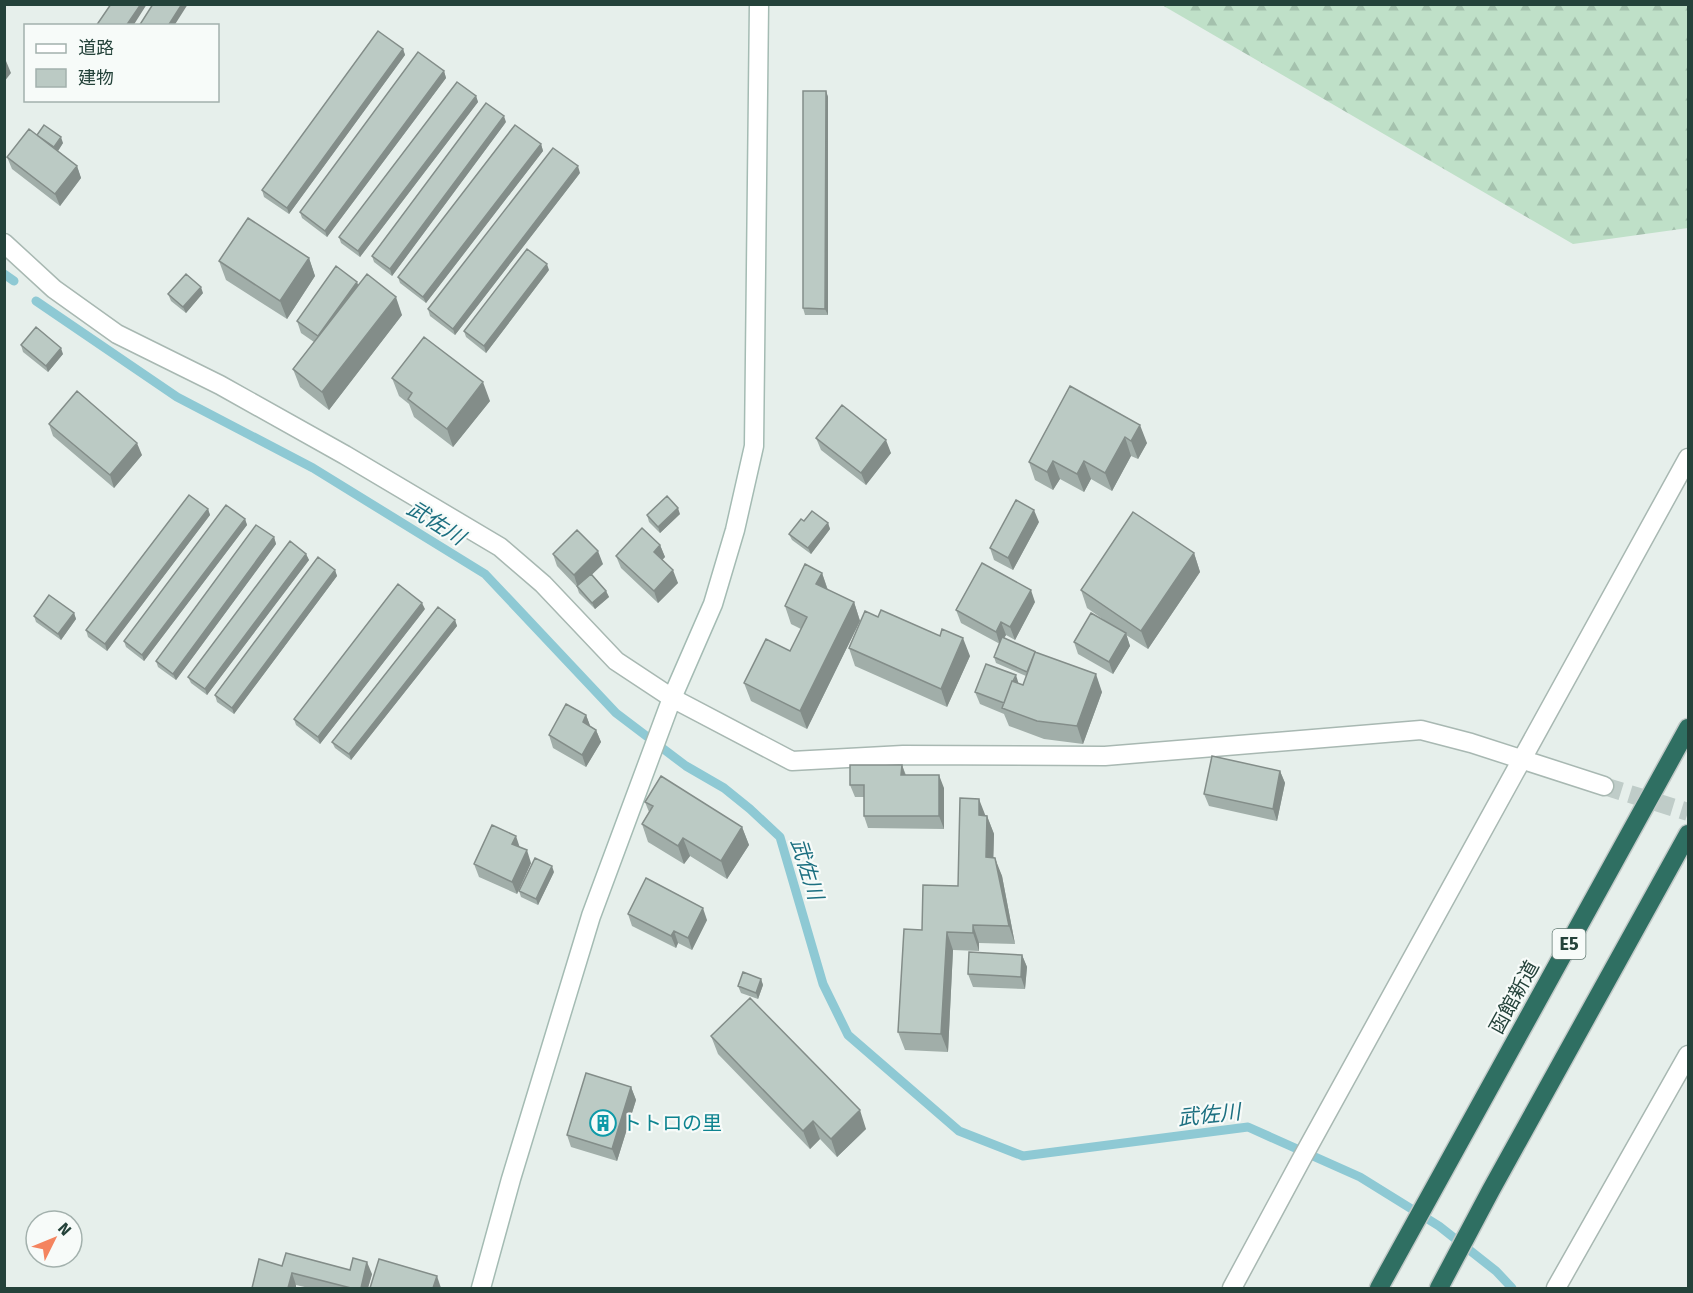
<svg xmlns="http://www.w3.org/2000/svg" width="1693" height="1293" viewBox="0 0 1693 1293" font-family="'Fira Sans','Noto Sans JP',sans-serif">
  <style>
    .forest { fill: url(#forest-firs) }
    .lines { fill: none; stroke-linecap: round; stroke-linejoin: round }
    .stream { stroke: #8ec9d4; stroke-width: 9 }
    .street-tunnel { stroke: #bfccc8; stroke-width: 18; stroke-dasharray: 18 9; stroke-linecap: butt }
    .street-casing { stroke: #a8b8b2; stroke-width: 21 }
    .secondary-casing { stroke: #a4bbb3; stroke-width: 21 }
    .highway-casing { stroke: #c2cac8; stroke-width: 21 }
    .street { stroke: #fff; stroke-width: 18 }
    .secondary { stroke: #fff; stroke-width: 18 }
    .highway { stroke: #2f6f62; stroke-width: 18 }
    .wall { fill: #a1aea9 }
    .shaded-wall { fill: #838d89 }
    .building { fill: #bbcac4; stroke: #838d89; stroke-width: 1.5 }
    .labels { text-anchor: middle; stroke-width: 4.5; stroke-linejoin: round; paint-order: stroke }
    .shield { fill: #f7fbf9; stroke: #637a73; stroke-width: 1.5 }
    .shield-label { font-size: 18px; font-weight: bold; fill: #24423a }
    .street-label { font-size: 20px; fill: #24423a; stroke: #f7fbf9 }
    .culture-label { font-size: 20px; fill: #0d838f; stroke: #f7fbf9; text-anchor: start }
    .water-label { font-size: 21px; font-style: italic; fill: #1c6f80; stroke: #f7fbf9 }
  </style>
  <defs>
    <pattern id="forest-firs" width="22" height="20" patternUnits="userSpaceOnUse" patternTransform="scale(1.5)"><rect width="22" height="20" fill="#bfe0c8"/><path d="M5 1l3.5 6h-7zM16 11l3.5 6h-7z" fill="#a4c1ad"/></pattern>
  </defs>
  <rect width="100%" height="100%" fill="#e6efeb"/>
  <!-- forest -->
  <path class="forest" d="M1162,5H1688V228L1573,244Z"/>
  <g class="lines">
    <!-- stream -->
    <path class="stream" d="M4,274L14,281
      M36,301L177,397L313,468L485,574L616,713L686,766L724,788L750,809L780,837L823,984L848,1035L959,1131L1023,1156L1248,1127L1360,1177L1439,1226L1496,1271L1512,1288"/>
    <!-- street-tunnel -->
    <path class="street-tunnel" d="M1604,786L1688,812"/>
    <!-- street casing -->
    <g class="street-casing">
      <path id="street" d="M4,243L54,289L117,334L220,385L345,455L500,547L543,584L616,661L672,698L792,761L903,755L1105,756L1421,730L1471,743L1604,786
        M1232,1288L1301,1160L1688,458
        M1556,1288L1688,1055"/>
    </g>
    <!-- secondary casing -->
    <g class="secondary-casing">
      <path id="secondary" d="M481,1288L511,1179L591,916L672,698L713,604L735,530L754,446L759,4"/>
    </g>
    <!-- highway casing -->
    <g class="highway-casing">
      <path id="highway" d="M1379,1288L1688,728
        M1439,1288L1491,1190L1688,834"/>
    </g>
    <!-- street -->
    <use href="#street" class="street"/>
    <!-- secondary -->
    <use href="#secondary" class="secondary"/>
    <!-- highway -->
    <use href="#highway" class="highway"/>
  </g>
  <!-- wall -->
  <path class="wall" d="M403,49L405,55L289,214L264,197L262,190Z
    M444,71L446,78L327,237L302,218L300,212Z
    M826,91L828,97V315H805L803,308Z
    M476,96L478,102L360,257L341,243L339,237Z
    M506,122L392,276L374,262L372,256Z
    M37,135L63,143L58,151L77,166L81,178L60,206L12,169L7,157Z
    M541,144L543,151L426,303L400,283L398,277Z
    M580,173L455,335L430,316L428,309Z
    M309,258L315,276L287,319L226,280L219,261Z
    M549,270L486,353L466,337L464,331Z
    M358,285L402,315L329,410L300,387L293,369L314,342L301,333L297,321Z
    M203,293L186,313L171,301L168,294Z
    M21,345L63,354L48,372L23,352Z
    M392,378L490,401L453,447L414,417L409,404L399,396Z
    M1070,386L1147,443L1138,459L1131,456L1112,491L1091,479L1084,492L1060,479L1053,490L1035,480L1029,462Z
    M49,424L142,455L114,488L53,436Z
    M816,438L891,453L866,485L821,450Z
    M208,509L210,515L107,651L88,637L86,630Z
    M680,514L660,533L649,522L647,515Z
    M245,519L247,525L144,661L126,647L124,641Z
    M1039,522L1013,570L994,560L990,548Z
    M828,523L830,529L811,554L792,540L789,534Z
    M274,537L276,544L176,680L158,667L156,661Z
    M660,545L665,557L662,560L678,583L658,603L621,568L616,556Z
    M1194,553L1200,572L1148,649L1126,635L1130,646L1113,674L1078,654L1074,642L1114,627L1087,608L1081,590Z
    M306,554L309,560L207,695L191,683L188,677Z
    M553,554L603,564L592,574L606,591L609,597L595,609L579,593L577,587L557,566Z
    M335,570L337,576L234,714L217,702L215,695Z
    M822,573L828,590L854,602L860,621L807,729L751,701L744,683L790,651L801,629L791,624L785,606Z
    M1035,602L1015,640L1006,635L1004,638L1036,652L1102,692L1083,744L1044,739L1009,726L1004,714L980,704L975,692L1018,683L1023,685L1026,676L996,663L994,657L1000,644L961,623L956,610Z
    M425,609L320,744L296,725L294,719Z
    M74,613L76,619L61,640L36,622L34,616Z
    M455,620L457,626L351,760L335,748L332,742Z
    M849,648L970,656L947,707L855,666Z
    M586,715L590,726L596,730L601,742L586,767L553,748L549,735Z
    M902,765L906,775L944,788V829L868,828L864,816V797H855L850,785Z
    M1280,771L1285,783L1277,821L1209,806L1204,794Z
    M645,802L742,827L749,845L727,879L690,856L684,864L648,842L642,824L649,812Z
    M986,816H987L994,834L993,857L1002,876L1015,944L979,943V951L953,950L948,1052L905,1050L898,1032L922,930L958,886Z
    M531,863L517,894L479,877L474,864Z
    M554,872L538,905L521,897L519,891Z
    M628,914L707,920L692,950L678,943L676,948L632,926Z
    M1022,955L1027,967L1025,989L973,987L968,974Z
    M761,979L763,985L758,999L741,993L738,986Z
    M711,1036L866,1129L837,1157L820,1139L810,1149L718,1054Z
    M631,1087L636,1100L617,1161L571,1147L567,1135Z
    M282,1266L350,1270L372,1274L368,1288H309L296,1285Z"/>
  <!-- shaded-wall -->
  <path class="shaded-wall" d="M141,4H147L133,26H126Z
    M182,4H188L174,26H168Z
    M403,49L405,55L289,214L287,208Z
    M6,61L11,73L4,82V63Z
    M444,71L446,78L327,237L325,231Z
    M826,91L828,97V315L825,309Z
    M476,96L478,102L360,257L358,251Z
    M504,116L506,122L392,276L390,269Z
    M61,137L63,143L56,154L54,147Z
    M541,144L543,151L426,303L423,297Z
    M77,166L81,178L60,206L55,194Z
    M578,166L580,173L455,335L453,329Z
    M309,258L315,276L287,319L280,301Z
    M547,264L549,270L486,353L484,346Z
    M357,282L362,294L318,336Z
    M201,287L203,293L186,313L183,307Z
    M396,297L402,315L329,410L322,392Z
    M61,348L63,354L48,372L46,366Z
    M483,382L490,401L453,447L447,429Z
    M1140,425L1147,443L1138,459L1131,441Z
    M1125,437L1131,456L1112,491L1105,473Z
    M886,440L891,453L866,485L861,473Z
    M137,443L142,455L114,488L110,475Z
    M1053,461L1060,479L1053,490L1047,472Z
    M1084,461L1091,479L1084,492L1077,474Z
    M678,508L680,514L660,533L658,527Z
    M208,509L210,515L107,651L105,644Z
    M1034,510L1039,522L1013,570L1008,558Z
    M245,519L247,525L144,661L142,655Z
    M828,523L830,529L811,554L808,548Z
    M274,537L276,544L176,680L173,674Z
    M660,545L665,557L658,564L654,552Z
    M598,551L603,564L578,588L574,575Z
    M1194,553L1200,572L1148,649L1141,631Z
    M306,554L309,560L207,695L205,689Z
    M335,570L337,576L234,714L232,708Z
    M673,570L678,583L658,603L654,591Z
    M822,573L828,591L816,584Z
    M1031,590L1035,602L1015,640L1010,627Z
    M606,591L609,597L595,609L592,603Z
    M854,602L860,621L807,729L800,711Z
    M422,603L425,609L320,744L318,737Z
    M74,613L76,619L61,640L58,634Z
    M455,620L457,626L351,760L349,754Z
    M1001,622L1006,635L1000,645L996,632Z
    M1126,633L1130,646L1113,674L1109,662Z
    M963,638L970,656L947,707L941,689Z
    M1096,674L1102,692L1083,744L1077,726Z
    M1016,675L1020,688L1005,703Z
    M586,715L591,728L583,722Z
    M596,730L601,742L586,767L582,755Z
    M902,765L906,777L901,775Z
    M1280,771L1285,783L1277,821L1273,809Z
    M939,775L944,788V829L939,816Z
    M979,799L986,817L979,815Z
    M987,816L994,834L993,875L986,857Z
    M742,827L749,845L727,879L721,861Z
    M516,836L520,848L512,844Z
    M683,838L690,856L684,864L678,846Z
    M527,850L531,863L517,894L512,882Z
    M995,858L1002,876L1015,944L1009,926Z
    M552,866L554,872L538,905L536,899Z
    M703,908L707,920L692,950L688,938Z
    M973,925L979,943V951L973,933Z
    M674,931L678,943L676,948L671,936Z
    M947,932L953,950L948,1052L941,1034Z
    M1022,955L1027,967L1025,989L1021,977Z
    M761,979L763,985L758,999L756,993Z
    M631,1087L636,1100L617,1161L612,1149Z
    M860,1110L866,1129L837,1157L831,1139Z
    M813,1121L820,1139L810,1149L803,1131Z
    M367,1262L372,1274L368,1288H361Z
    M292,1273L296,1285V1288H288Z
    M437,1276L441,1288H433Z"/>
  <!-- building -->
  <path class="building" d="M111,4H141L126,26H96Z
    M153,4H182L168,26H139Z
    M378,31L403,49L287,208L262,190Z
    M418,52L444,71L325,231L300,212Z
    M457,82L476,96L358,251L339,237Z
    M803,91H826L825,309L803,308Z
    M486,103L504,116L390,269L372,256Z
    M44,125L61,137L54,147L37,135Z
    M515,125L541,144L423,297L398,277Z
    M29,129L77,166L55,194L7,157Z
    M553,148L578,166L453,329L428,309Z
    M248,218L309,258L280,301L219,261Z
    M527,249L547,264L484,346L464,331Z
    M336,266L357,282L318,336L297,321Z
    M186,274L201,287L183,307L168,294Z
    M367,274L396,297L322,392L293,369Z
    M36,327L61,348L46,366L21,345Z
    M424,337L483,382L447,429L408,399L412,393L392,378Z
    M1070,386L1140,425L1131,441L1125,437L1105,473L1084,461L1077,474L1053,461L1047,472L1029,462Z
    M77,391L137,443L110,475L49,424Z
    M842,405L886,440L861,473L816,438Z
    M189,495L208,509L105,644L86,630Z
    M667,496L678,508L658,527L647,515Z
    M1016,500L1034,510L1008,558L990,548Z
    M226,505L245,519L142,655L124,641Z
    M812,511L828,523L808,548L789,534L801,519L804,521Z
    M1133,512L1194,553L1141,631L1081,590Z
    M256,525L274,537L173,674L156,661Z
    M642,528L660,545L654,552L673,570L654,591L616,556Z
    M577,530L598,551L574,575L553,554Z
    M290,541L306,554L205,689L188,677Z
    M318,557L335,570L232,708L215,695Z
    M982,563L1031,590L1010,627L1001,622L996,632L956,610Z
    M805,564L822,573L816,584L854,602L800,711L744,683L766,639L790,651L807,617L785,606Z
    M591,574L606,591L592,603L577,586Z
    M398,584L422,603L318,737L294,719Z
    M49,595L74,613L58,634L34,616Z
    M438,607L455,620L349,754L332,742Z
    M881,610L940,636L942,629L963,638L941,689L849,648L865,611L878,617Z
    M1091,613L1126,633L1109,662L1074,642Z
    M1002,637L1036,652H1035L1027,672L994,657Z
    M1035,652L1096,674L1077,726L1037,721L1002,708L1012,681L1023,685Z
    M986,664L1016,675L1013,681H1012L1004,703L975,692Z
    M566,704L586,715L583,722L596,730L582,755L549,735Z
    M1212,756L1280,771L1273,809L1204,794Z
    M850,765H902L901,775H939V816H864V785H850Z
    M661,776L742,827L721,861L683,838L678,846L642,824L653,806L645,802Z
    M960,798L979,799V815L987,816L986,857L995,858L1009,926L973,925V933L947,932L941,1034L898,1032L904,929L922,930L923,885L958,886Z
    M492,825L516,836L512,844L527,850L512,882L474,864Z
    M535,858L552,866L536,899L519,891Z
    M646,878L703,908L688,938L674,931L671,936L628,914Z
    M969,952L1022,955L1021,977L968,974Z
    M743,972L761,979L756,993L738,986Z
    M750,998L860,1110L831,1139L813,1121L803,1131L711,1036Z
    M586,1073L631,1087L612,1149L567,1135Z
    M286,1253L350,1270L353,1258L367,1262L361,1288H351L292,1273L288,1288H252L259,1259L282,1266Z
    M379,1259L437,1276L433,1288H370Z"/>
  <!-- icons -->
  <defs>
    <g id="building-ring" transform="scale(1.35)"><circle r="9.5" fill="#f7fbf9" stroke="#0f9aa8" stroke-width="1.5"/><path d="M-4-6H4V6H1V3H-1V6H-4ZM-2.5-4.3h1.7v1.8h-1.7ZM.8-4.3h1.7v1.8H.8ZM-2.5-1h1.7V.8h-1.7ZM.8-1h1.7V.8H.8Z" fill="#0f9aa8"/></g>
  </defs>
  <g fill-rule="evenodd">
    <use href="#building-ring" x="603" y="1123"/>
  </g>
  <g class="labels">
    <!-- shield labels -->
    <rect class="shield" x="1552.5" y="929" width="33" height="30" rx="4.5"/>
    <g class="shield-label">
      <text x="1569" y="950">E5</text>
    </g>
    <!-- street labels -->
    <g class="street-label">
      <text transform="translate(1514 997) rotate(-61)" y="7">函館新道</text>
    </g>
    <!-- culture labels -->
    <g class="culture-label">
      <text x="622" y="1130">トトロの里</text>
    </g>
    <!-- water labels -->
    <g class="water-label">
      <text transform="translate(436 523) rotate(32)" y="7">武佐川</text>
      <text transform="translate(807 869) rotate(73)" y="7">武佐川</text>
      <text transform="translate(1209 1115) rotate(-6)" y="7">武佐川</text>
    </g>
  </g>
  <!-- border -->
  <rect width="1693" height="1293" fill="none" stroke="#24423a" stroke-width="12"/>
  <!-- legend -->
  <rect x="24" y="24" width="195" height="78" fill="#f7fbf9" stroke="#a3b1ad" stroke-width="1.5"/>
  <rect x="36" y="44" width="30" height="9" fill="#ffffff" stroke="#a3b1ad" stroke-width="1.5"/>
  <text x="78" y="54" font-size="18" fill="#24423a">道路</text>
  <rect x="36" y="69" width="30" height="18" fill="#bbcac4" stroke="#a3b1ad" stroke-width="1.5"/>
  <text x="78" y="84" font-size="18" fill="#24423a">建物</text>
  <!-- north arrow -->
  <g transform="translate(54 1239) rotate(47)"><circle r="28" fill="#f7fbf9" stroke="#a3b1ad" stroke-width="1.5"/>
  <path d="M0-4.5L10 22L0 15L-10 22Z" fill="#f4845f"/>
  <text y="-9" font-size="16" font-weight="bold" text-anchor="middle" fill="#24423a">N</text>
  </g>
</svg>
